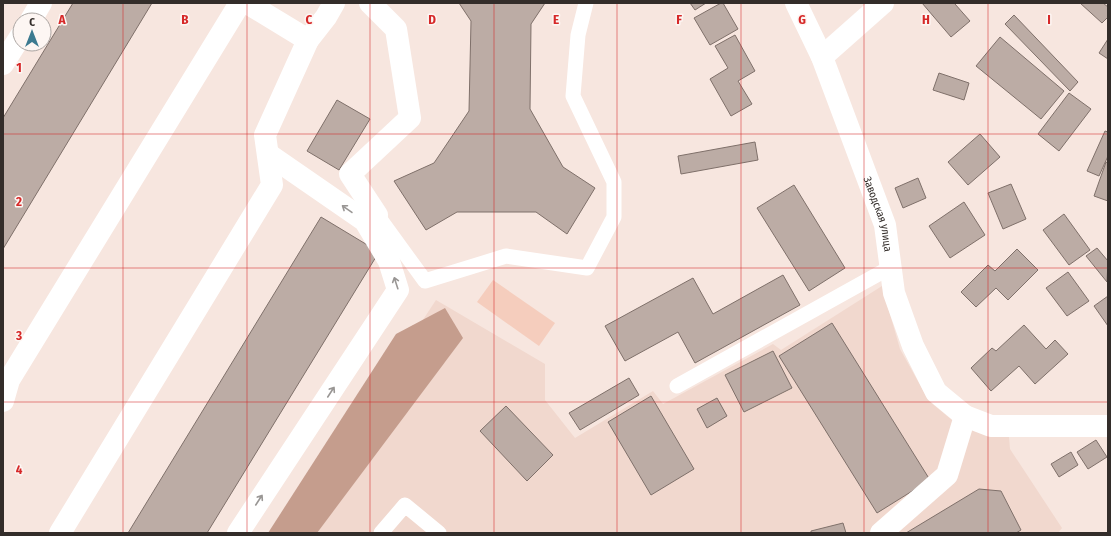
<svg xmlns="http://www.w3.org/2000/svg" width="1111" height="536" viewBox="0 0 1111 536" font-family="'Fira Sans Condensed',sans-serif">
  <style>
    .built { fill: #f1d8ce }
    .green { fill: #f5cdbd }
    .forest { fill: #c59d8d }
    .building { fill: #bcaca5; stroke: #7f706a }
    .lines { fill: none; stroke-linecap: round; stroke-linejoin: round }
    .service { stroke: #fff; stroke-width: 15 }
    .minor { stroke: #fff; stroke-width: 22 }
    .oneway { stroke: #999694 }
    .grid { fill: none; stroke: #d62828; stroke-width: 1; stroke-opacity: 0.55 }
    .labels { text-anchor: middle; stroke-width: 3; stroke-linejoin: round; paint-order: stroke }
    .street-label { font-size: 11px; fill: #332d2a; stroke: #fdf6f3 }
    .grid-label { font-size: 13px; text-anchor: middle; font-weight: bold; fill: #d62828; stroke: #fdf6f3; stroke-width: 3; stroke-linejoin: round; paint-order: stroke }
  </style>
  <rect width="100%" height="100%" fill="#f7e6df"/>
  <!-- built -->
  <path class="built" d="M882,286L900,349L929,401L958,425L989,435L1009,437L1010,449L1062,528L1058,533H282L436,300L545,364V400L575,438L653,391L663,404L773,344L781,350Z"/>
  <!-- green -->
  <path class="green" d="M493,280L555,323L539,346L477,302Z"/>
  <!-- forest -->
  <path class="forest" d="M445,308L463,338L317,533H268L396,334Z"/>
  <!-- building -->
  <path class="building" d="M73,3H152L3,249V118Z
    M459,3H545L531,24L530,109L563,167L595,188L567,234L536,212H457L426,230L394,181L434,163L469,111L471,21Z
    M690,3H706L695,10Z
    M721,3H723L738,29L710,45L694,18Z
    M922,3H957L955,4L970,21L951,37Z
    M1080,3H1103L1108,7V17L1102,23Z
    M1014,15L1078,82L1070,91L1005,24Z
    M735,35L755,71L738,81L752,104L731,116L710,79L728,68L715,46Z
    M1000,37L1064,91L1041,119L976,66Z
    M1108,39V59L1099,53Z
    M939,73L969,83L964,100L933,90Z
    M1069,93L1091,109L1059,151L1038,134Z
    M337,100L370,119L339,170L307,151Z
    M1105,131L1108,132V156L1099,176L1087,171Z
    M980,134L1000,157L968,185L948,162Z
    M755,142L758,160L681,174L678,156Z
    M1106,162L1108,163V201L1094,196Z
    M918,178L926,198L903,208L895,188Z
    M1011,184L1026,219L1003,229L988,193Z
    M794,185L845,268L809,291L757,208Z
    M964,202L985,235L950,258L929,226Z
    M1064,214L1090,250L1069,265L1043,230Z
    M321,217L379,252L207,533H128Z
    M1097,248L1108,261L1107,282L1086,256Z
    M1017,249L1038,270L1008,300L996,288L976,307L961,292L988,265L995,271Z
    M1068,272L1089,301L1067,316L1046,288Z
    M783,275L800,305L695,363L678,332L625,361L605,326L693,278L713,314Z
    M1108,296V326L1094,306Z
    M832,323L930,480L877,513L779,356Z
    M1024,325L1046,349L1055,340L1068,354L1035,384L1019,366L991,391L971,368L992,348L996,351Z
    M773,351L792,388L744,412L725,375Z
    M629,378L639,395L580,430L569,413Z
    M651,396L694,469L651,495L608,422Z
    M717,398L727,416L707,428L697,409Z
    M506,406L553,455L527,481L480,431Z
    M1096,440L1107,457L1088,469L1077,452Z
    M1071,452L1078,465L1059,477L1051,464Z
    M979,489L1001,491L1021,530L1016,533H906Z
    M843,523L846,533H811V531Z"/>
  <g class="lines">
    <!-- service -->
    <path class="service" d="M377,215L425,281L506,256L587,268L614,217V182L573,96L578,35L586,3
      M677,386L891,267
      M381,533L405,505L439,533"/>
    <!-- minor -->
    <g class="minor">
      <path d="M247,3L308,40"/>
      <path d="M370,3L396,29L410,118L350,174L377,215"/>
      <path id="s1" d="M796,3L822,57L885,225L894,293L913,346L936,392L965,416L991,426H1108"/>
      <path d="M31,20L41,3"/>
      <path d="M822,57L883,3"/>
      <path d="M3,64L20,37"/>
      <path d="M3,401L9,380L240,3"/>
      <path d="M60,533L272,185L265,135L308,40L326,17L334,3"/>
      <path d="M238,533L398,290L389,261L365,221L268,154"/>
      <path d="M881,533L947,475L965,416"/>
    </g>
  </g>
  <!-- one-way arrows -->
  <defs><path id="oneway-shaft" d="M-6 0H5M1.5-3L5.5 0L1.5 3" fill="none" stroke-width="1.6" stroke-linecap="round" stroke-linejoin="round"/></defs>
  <g class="oneway">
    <use href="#oneway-shaft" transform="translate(347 209) rotate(-145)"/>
    <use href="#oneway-shaft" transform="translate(396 283) rotate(-108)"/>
    <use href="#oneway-shaft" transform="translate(331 392) rotate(-57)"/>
    <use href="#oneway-shaft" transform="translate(259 500) rotate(-57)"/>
  </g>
  <!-- grid -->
  <path class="grid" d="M123,3V533M247,3V533M370,3V533M494,3V533M617,3V533M741,3V533M864,3V533M988,3V533M3,134H1108M3,268H1108M3,402H1108"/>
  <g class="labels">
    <!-- street labels -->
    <g class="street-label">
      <text dy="4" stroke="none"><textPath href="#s1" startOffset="227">Заводская улица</textPath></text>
    </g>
  </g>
  <g class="grid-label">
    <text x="62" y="24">A</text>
    <text x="185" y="24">B</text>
    <text x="309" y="24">C</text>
    <text x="432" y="24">D</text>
    <text x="556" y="24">E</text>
    <text x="679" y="24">F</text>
    <text x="802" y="24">G</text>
    <text x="926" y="24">H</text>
    <text x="1049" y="24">I</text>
    <text x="19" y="72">1</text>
    <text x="19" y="206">2</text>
    <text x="19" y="340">3</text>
    <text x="19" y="474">4</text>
  </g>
  <!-- border -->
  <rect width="1111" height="536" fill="none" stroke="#332d2a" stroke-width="8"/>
  <!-- north arrow -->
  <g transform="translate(32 32)"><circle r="19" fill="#fdf6f3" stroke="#aca6a3"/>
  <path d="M0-3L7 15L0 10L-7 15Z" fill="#3c7a90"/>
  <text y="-6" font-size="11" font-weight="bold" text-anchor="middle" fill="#332d2a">С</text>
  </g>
</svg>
